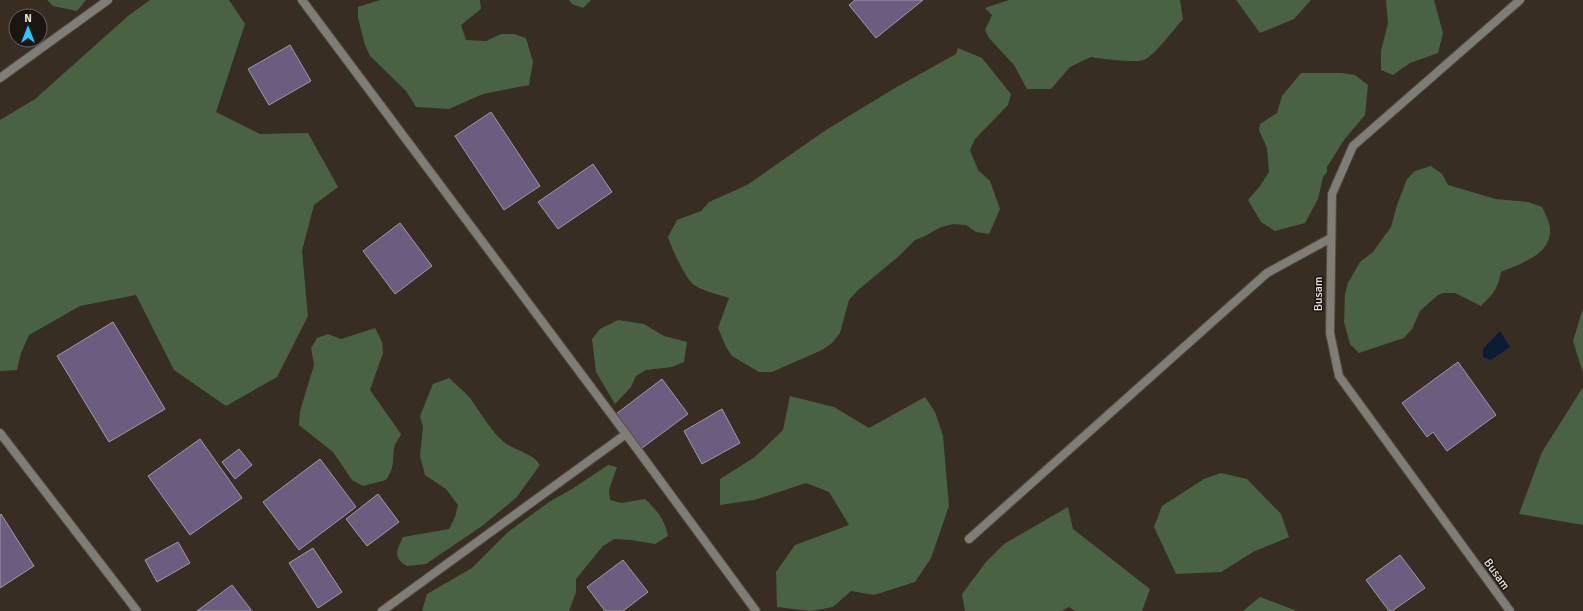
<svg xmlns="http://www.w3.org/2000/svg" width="1583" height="611" viewBox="0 0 1583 611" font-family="Signika,sans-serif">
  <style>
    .forest { fill: #496243 }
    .water { fill: #0b1c37 }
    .building { fill: #6b5d80; stroke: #9f99a8 }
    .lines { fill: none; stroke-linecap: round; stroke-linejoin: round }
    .street-casing { stroke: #534a40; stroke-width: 10 }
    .street { stroke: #7f7d77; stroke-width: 8 }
    .labels { text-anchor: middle; stroke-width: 3; stroke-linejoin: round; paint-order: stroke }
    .street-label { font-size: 12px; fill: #e8e1db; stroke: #1b1612 }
  </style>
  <rect width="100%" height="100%" fill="#372d23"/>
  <!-- forest -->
  <path class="forest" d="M47,0H86L77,11L53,6Z
    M150,0H229L245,24L216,112L260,134L308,133L338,187L314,205L302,251L308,316L277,377L226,406L174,370L136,295L80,306L29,335L21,353L17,370L0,371V120L35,99L128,16Z
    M380,0H480L481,9L461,25L466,40L486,41L501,34H514L526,38L533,62L529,85L483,94L449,109L416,107L406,91L370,56L365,45L358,18V7Z
    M569,0H591L583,8L572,4Z
    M1009,0H1180L1183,19C1175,28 1154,56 1144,60C1136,63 1101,59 1091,57L1070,67L1051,89H1027L1014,65L989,38L985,30L992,15L985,8Z
    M1236,0H1311L1294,19L1260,33Z
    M1386,0H1434L1443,33L1438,53L1410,63L1393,75L1381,70V51L1388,23Z
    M958,48L982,58L1011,94L1008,105L975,139L970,150L978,170L990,181L1000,209L989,234L976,232L966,225L953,224L941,227L925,236L915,240L899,256L857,291L849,300L840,333L832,343L822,350L772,372H759L732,356L726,347L718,328L729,298C718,294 705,292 694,285C686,280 671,247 668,237L677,220L701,211L709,202L747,185L826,130L895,88L956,54Z
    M1301,73H1341L1355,75L1368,85L1365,115L1344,140L1327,167V172L1323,177L1318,199L1305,223L1275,231L1261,222L1248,200L1260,186L1269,172L1267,148L1259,130L1260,124L1277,113L1282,96Z
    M1431,166L1442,174L1448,185L1496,199L1528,202L1542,207C1545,213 1549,221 1550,228C1552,255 1521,263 1501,272C1498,289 1493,294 1481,306L1455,293H1443L1438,295L1420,311L1412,329L1404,338L1359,353L1350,344L1344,322L1345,294L1348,283L1360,262L1373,252L1391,227L1397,205L1407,179L1415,171Z
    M1583,308V373L1573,341Z
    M618,320L644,324L664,336L687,342L684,362L672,367L646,370L636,376L631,387L615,404L596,372L592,339L600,329Z
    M375,328L382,342L383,353L370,390L401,434C399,439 394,444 394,449C392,463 395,467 386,480L363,486L352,480L333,452L299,425L300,411L314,365L311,348L317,338L328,334L341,339Z
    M449,378C456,385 464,391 470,398C481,413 489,429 504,442C515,451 533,453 540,465L516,498L482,526L426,564L407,566C392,557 397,551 403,537L449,529L455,517L458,505L446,489L425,475L420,456L423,427L420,416L433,384Z
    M1583,387V525L1519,514L1542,452Z
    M790,396L834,407L869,428L925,397L935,412L943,436L949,506L931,558L915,582L874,595L851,591L833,607L811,611L777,607L776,572L795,545L849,525L829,492L806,483L754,500L720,505V479L755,457L783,430Z
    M608,465L617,467L609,490L610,500L621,503L645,499C658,512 664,518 668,536L655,544L631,540L614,539L603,546L576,579V592L569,611H422L427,594L472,568L508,532L549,502L572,489Z
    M1221,473L1247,479L1281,514L1289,537L1253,552L1221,572L1176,574L1154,527L1162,506L1204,479Z
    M1068,507L1073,529L1150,589L1142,611H1075L1069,607L1062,611H965L962,594L986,562L1004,544Z
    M1260,597L1297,611H1243Z"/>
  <!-- water -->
  <path class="water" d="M1500,331L1510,347L1491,360L1483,357V349Z"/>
  <!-- building -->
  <path class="building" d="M855,0H923L876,38L849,5Z
    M290,45L311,81L269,105L248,69Z
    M491,112L540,186L504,210L455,136Z
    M593,164L612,192L558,229L538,202Z
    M400,223L432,266L395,294L363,251Z
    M113,322L165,409L109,442L57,356Z
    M1458,362L1496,415L1447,451L1433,432L1427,437L1402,403Z
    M662,379L688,414L642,448L616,414Z
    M722,409L740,443L702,464L684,431Z
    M200,439L242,498L190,535L148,476Z
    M239,449L252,465L235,479L222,462Z
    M320,459L356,507L299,550L263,502Z
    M378,494L399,522L367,546L346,519Z
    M1,514L34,566L0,588V515Z
    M178,542L190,563L157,582L145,560Z
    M313,548L342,592L318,608L289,563Z
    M1400,555L1425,588L1392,611H1389L1366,580Z
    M623,560L648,592L623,611H605L587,587Z
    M232,585L252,611H197Z"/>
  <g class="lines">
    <!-- street casing -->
    <g class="street-casing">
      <path id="street" d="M302,0L626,434L756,611
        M0,78L108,0
        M0,433L137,611
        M969,539L1267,273L1331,238
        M382,611L626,434
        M1510,611L1339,376L1330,333L1332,194L1353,146L1520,0"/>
    </g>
    <!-- street -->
    <use href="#street" class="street"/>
  </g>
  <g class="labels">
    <!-- street labels -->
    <g class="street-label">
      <text transform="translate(1318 294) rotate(-90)" y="4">Busam</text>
      <text transform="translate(1497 574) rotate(54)" y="4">Busam</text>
    </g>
  </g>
  <!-- north arrow -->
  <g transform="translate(28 28)"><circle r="19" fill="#1b1612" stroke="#6d6762"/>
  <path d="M0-3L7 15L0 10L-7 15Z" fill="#28c8ff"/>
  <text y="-6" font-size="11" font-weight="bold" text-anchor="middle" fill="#e8e1db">N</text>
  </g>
</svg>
